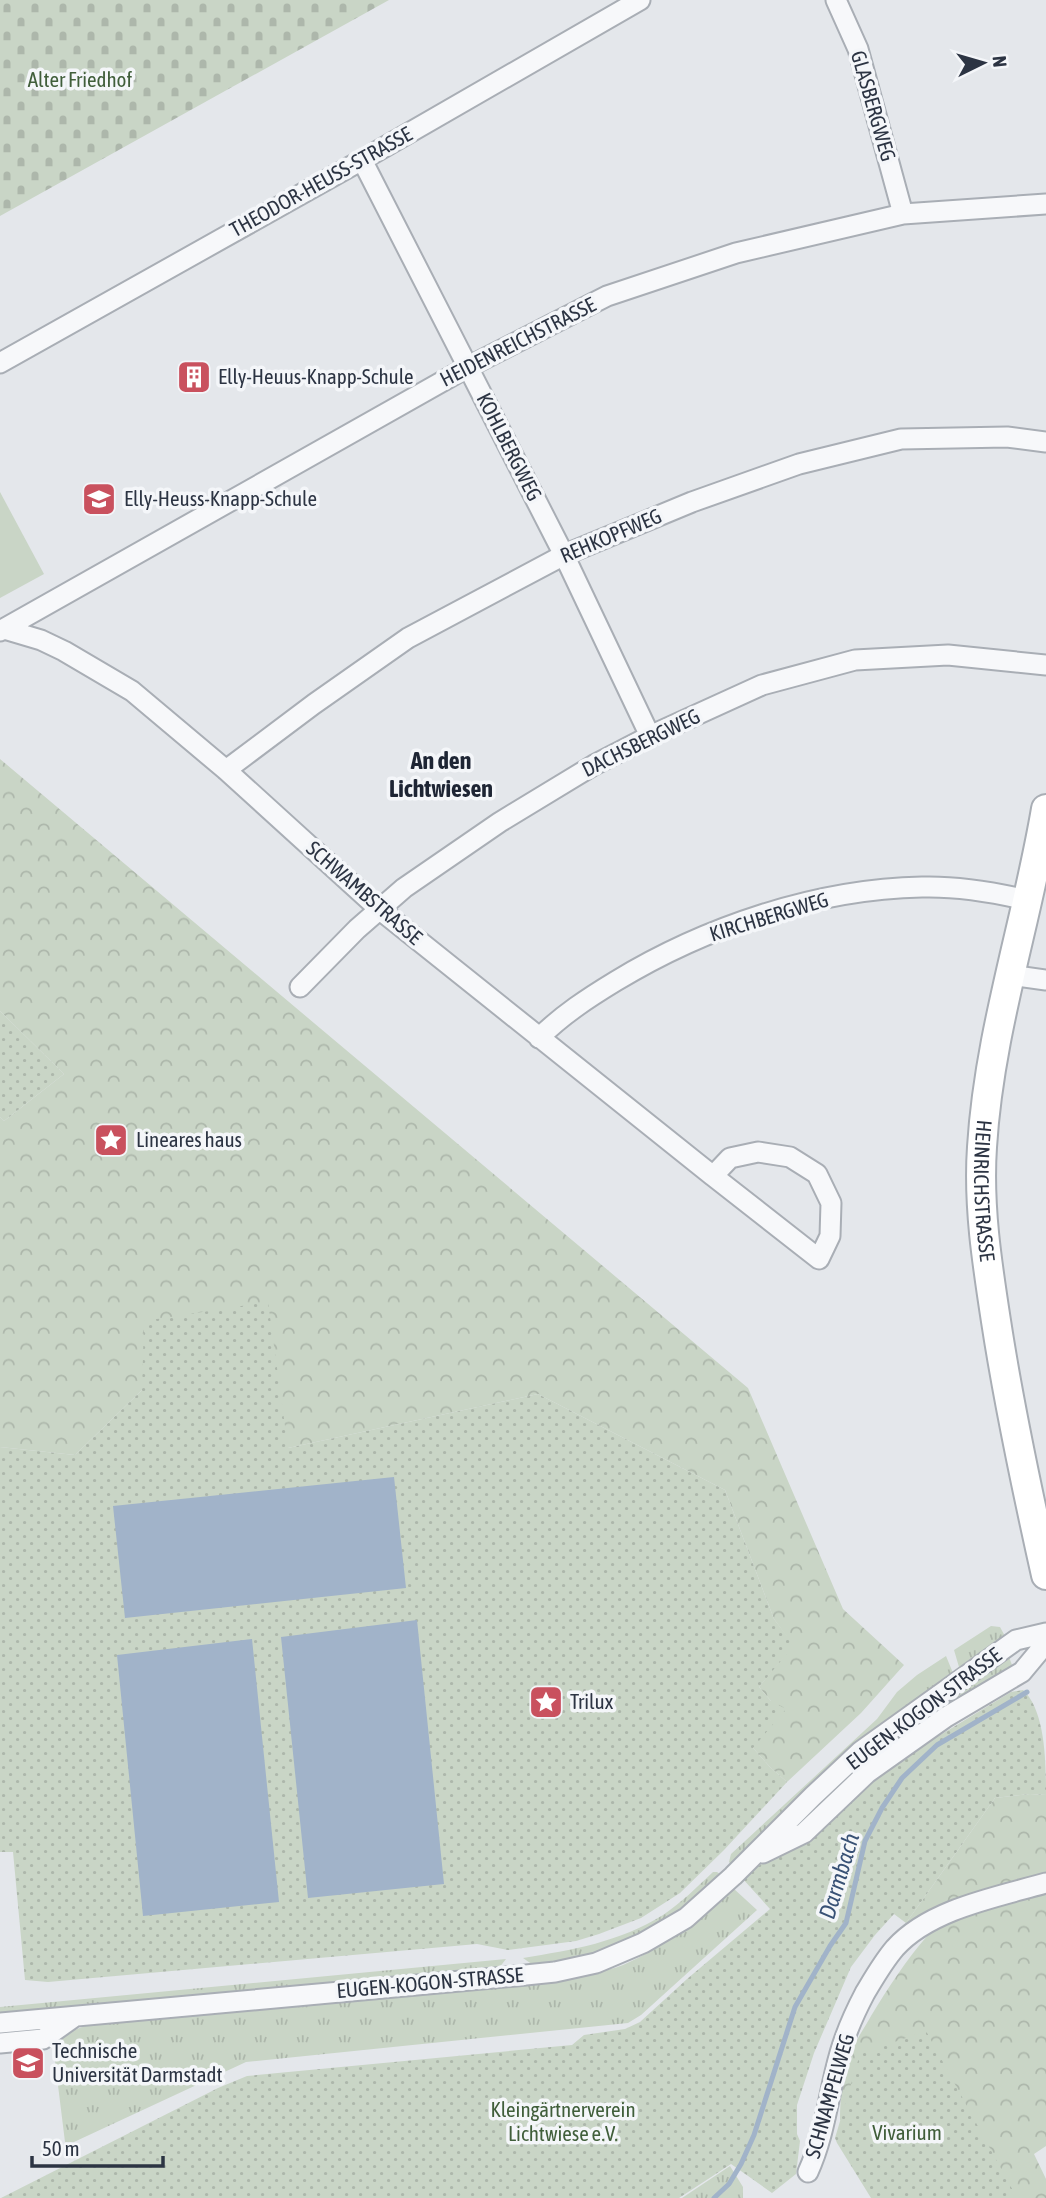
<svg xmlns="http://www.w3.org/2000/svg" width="1046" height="2198" viewBox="0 0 1046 2198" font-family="'Asap Condensed',sans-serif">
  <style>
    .grass { fill: url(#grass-tufts) }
    .forest { fill: url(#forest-crowns) }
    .cemetery { fill: url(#cemetery-stones) }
    .park { fill: url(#park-dots) }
    .pitch { fill: #c9d5c6 }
    .water { fill: #a1b3c9 }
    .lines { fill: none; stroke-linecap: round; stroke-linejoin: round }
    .stream { stroke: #a1b3c9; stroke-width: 5 }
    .street-casing { stroke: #a9aeb5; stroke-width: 23 }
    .secondary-casing { stroke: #a9aeb5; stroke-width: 32 }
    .street { stroke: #f7f8fa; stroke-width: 19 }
    .secondary { stroke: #fff; stroke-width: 28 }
    .labels { text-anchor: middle; stroke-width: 7; stroke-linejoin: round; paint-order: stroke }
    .park-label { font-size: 21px; fill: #405e3a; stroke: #f4f6f9 }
    .street-label { font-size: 21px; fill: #2c3443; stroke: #f4f6f9 }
    .poi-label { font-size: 21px; fill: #2c3443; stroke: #f4f6f9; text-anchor: start }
    .water-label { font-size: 23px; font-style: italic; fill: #385175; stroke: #f4f6f9 }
    .quarter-label { font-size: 24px; font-weight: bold; fill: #1e2534; stroke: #f4f6f9 }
  </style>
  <defs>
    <pattern id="grass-tufts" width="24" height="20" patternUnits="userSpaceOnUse" patternTransform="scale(1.75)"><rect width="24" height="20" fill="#c9d5c6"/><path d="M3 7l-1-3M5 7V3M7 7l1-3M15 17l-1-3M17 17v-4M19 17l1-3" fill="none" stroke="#adb7ab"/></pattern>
    <pattern id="forest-crowns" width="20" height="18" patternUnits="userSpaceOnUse" patternTransform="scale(1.75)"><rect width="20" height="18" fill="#c9d5c6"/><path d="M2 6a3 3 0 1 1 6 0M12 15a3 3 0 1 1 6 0" fill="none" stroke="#adb7ab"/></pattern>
    <pattern id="cemetery-stones" width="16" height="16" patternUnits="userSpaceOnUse" patternTransform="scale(1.75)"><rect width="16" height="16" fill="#c9d5c6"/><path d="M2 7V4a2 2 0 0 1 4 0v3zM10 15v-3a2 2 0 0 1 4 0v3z" fill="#adb7ab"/></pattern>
    <pattern id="park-dots" width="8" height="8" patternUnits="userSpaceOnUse" patternTransform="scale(1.75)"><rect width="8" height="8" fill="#c9d5c6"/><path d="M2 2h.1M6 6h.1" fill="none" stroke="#adb7ab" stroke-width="1.8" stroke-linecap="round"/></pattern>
  </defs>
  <rect width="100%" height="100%" fill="#e4e7eb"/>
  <!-- grass -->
  <path class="grass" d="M991,1626L1000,1627L1006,1638L959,1667L954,1650Z
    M946,1656L953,1673L887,1720L846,1755L732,1866L729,1862L731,1854L877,1719L897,1692L917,1675Z
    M1009,1657L1012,1665L941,1710L806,1822L802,1819L880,1746Z
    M713,1872H717L720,1874C663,1930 612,1955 533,1965L523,1958C572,1950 620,1942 663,1915C681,1903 697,1887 713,1872Z
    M733,1888L757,1910L641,2015L628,2023L246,2062L74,2142H65L53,2045C65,2034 75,2029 91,2024L565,1980C584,1975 605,1972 623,1965C667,1946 698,1920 733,1888Z
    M506,1959L499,1968L0,2014V2007Z
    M730,2166L743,2187V2198H682Z"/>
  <!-- forest -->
  <path class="forest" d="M0,759L748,1388L843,1609L904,1665L861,1713L787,1782L770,1767L753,1748L771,1701L759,1687L793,1645L774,1619L725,1490L538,1394L288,1448L142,1390L75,1455L0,1447V1117L4,1121L64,1074L0,1011Z
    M1030,1794L1046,1795V2146L1034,2154L1046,2179V2198H922L866,2133L840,2120C840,2096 843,2072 852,2050C857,2038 865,2027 871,2016C888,1988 906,1960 928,1935L906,1923L995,1798Z"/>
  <!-- cemetery -->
  <path class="cemetery" d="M0,0H389L0,216Z"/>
  <!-- park -->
  <path class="park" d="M0,1011L64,1074L4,1121L0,1117Z
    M268,1302L288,1448L538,1394L725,1490L774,1619L794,1645L759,1687L771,1701L786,1709L753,1748L770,1767L787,1782L724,1850L680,1893L641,1918L599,1934L576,1941L546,1945L508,1950L477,1944L48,1982L25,1980L13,1852H0V1447L75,1455L142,1390L144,1321Z
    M1023,1690C1046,1711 1046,1765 1046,1795L1030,1794L995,1798L906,1923L894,1914L875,1935L851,1967L814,2053L797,2105V2134L800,2141L796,2174L772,2193L731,2164L679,2198H1L218,2088L247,2076L572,2045L584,2035L625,2029L640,2022L687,1979L770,1909L742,1878L836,1811L891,1765L1011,1692Z
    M926,2031L1017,2198H871L837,2143L835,2138L860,2054Z"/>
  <!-- pitch -->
  <path class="pitch" d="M0,492L44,574L0,598Z"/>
  <!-- water -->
  <path class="water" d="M394,1477L406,1588L125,1618L113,1506Z
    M417,1620L444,1884L308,1898L281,1637Z
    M252,1639L279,1902L143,1916L117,1655Z"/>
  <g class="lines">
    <!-- stream -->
    <path class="stream" d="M714,2198L729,2184L741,2164L754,2135L795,2007L830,1946L846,1923L865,1841L882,1808L902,1778L937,1745L1027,1692"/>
    <!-- street casing -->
    <g class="street-casing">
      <path id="street" d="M836,0L858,49L903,214
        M362,160L564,555L650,736
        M0,363L362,160L640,0
        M4,629L41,640L64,651L132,691L226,770L379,909L713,1176
        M0,631L468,367L607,296L736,253L903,214L1046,204
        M226,770L314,704L408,638L564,555L692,502L799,464L901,439L1007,437L1046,442
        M1009,975L1046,980
        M300,987L357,929L404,888L500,822L594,765L650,736L762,685L855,660L948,655L1046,665
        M539,1038C562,1015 588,998 616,981C705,927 816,889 922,887C957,886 993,892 1027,900
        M758,1152L790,1157L817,1174L831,1203L830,1236L819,1259L713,1176L730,1158Z
        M763,1853L804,1833L867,1773L946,1717L1022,1672L1046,1643
        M0,2023L516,1976L555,1972L596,1963L643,1943L686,1918L733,1876L813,1796L861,1751L1016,1640L1046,1633
        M0,2043L43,2039L74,2017
        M808,2172C826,2132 828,2094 840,2053C846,2032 855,2012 865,1993C874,1978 883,1962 895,1948C930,1909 997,1897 1046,1883"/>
    </g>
    <!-- secondary casing -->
    <g class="secondary-casing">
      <g id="secondary">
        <path id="s1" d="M1046,809C1027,922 989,1032 982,1147C978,1205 987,1263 996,1321C1009,1406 1027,1490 1046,1575"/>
      </g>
    </g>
    <!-- street -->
    <use href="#street" class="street"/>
    <!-- secondary -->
    <use href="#secondary" class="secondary"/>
  </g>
  <!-- icons -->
  <defs>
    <g id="building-square" transform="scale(1.75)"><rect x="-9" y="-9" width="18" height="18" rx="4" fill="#c9515e" stroke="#f4f6f9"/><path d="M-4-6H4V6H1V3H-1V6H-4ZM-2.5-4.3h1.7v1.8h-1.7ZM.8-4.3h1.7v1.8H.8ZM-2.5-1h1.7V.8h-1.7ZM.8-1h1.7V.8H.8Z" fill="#fff"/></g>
    <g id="school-square" transform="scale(1.75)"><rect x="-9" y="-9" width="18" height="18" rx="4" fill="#c9515e" stroke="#f4f6f9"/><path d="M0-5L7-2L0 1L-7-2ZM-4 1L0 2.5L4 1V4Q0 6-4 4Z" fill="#fff"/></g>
    <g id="sight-square" transform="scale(1.75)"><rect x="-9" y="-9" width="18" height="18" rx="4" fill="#c9515e" stroke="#f4f6f9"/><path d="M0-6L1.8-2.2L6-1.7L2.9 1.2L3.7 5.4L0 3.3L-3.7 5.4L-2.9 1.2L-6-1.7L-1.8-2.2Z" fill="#fff"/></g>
    <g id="university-square" transform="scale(1.75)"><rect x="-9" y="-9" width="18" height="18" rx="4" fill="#c9515e" stroke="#f4f6f9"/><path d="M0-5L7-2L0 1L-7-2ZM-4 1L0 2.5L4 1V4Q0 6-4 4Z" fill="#fff"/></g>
  </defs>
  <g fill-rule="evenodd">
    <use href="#building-square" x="194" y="377"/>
    <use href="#school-square" x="99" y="499"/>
    <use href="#sight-square" x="111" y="1140"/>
    <use href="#sight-square" x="546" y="1702"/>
    <use href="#university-square" x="28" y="2063"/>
  </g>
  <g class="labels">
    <!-- park labels -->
    <g class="park-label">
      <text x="80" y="87">Alter Friedhof</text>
      <text x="563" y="2117">Kleingärtnerverein<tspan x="563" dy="24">Lichtwiese e.V.</tspan></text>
      <text x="907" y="2140">Vivarium</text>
    </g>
    <!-- street labels -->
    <g class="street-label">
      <text transform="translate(873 106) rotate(74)" y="7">GLASBERGWEG</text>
      <text transform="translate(321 182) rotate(-29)" y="7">THEODOR-HEUSS-STRASSE</text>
      <text transform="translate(518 342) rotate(-27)" y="7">HEIDENREICHSTRASSE</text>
      <text transform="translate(509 447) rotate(63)" y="7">KOHLBERGWEG</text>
      <text transform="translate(611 536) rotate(-23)" y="7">REHKOPFWEG</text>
      <text transform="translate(641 743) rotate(-26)" y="7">DACHSBERGWEG</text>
      <text transform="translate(364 893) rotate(41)" y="7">SCHWAMBSTRASSE</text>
      <text transform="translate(769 917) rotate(-17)" y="7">KIRCHBERGWEG</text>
      <text dy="7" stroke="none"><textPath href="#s1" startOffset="388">HEINRICHSTRASSE</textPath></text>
      <text transform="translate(924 1709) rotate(-37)" y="7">EUGEN-KOGON-STRASSE</text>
      <text transform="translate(430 1983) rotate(-5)" y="7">EUGEN-KOGON-STRASSE</text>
      <text transform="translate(830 2096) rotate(-74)" y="7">SCHNAMPELWEG</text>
    </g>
    <!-- poi labels -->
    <g class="poi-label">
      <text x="218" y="384">Elly-Heuus-Knapp-Schule</text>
      <text x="124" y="506">Elly-Heuss-Knapp-Schule</text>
      <text x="136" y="1147">Lineares haus</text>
      <text x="570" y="1709">Trilux</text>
      <text x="52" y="2058">Technische<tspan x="52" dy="24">Universität Darmstadt</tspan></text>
    </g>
    <!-- water labels -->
    <g class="water-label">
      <text transform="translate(839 1876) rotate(-73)" y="8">Darmbach</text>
    </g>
    <!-- quarter labels -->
    <g class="quarter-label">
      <text x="441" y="769">An den<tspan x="441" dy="28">Lichtwiesen</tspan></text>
    </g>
  </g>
  <!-- north arrow -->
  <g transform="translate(983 63) rotate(85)" stroke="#f4f6f9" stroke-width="5" paint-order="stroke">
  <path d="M0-5L12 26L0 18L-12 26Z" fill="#2c3443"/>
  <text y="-10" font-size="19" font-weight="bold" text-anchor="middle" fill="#2c3443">N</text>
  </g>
  <!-- scale -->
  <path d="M32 2156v10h131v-10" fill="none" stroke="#2c3443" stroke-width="3.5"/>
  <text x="42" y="2156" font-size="21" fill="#2c3443" stroke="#f4f6f9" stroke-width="5" paint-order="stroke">50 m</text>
</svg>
